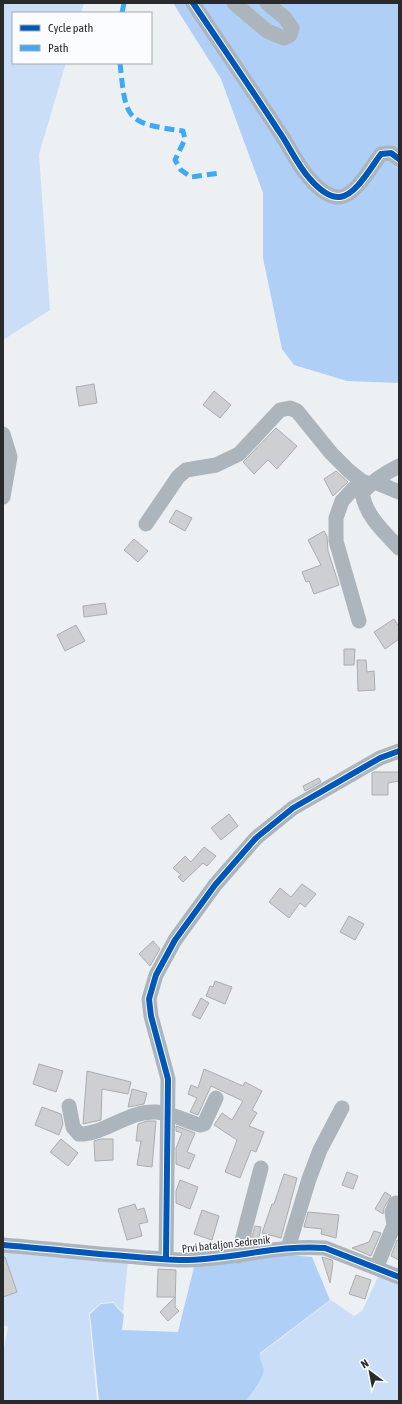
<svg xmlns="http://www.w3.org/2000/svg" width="402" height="1404" viewBox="0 0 402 1404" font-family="'Asap Condensed',sans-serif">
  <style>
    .green { fill: #cadef7 }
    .forest { fill: #afcff7 }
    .building { fill: #cdcfd1; stroke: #aaadaf }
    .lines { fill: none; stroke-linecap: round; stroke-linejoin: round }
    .minor { stroke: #acb4bc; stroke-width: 15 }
    .quiet { stroke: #3fa9f5; stroke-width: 5; stroke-dasharray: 10 5; stroke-linecap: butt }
    .cycleway-casing { stroke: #fafcff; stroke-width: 8 }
    .cycleway { stroke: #0057b8; stroke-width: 6 }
    .labels { text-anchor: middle; stroke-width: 3; stroke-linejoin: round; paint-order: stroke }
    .street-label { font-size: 11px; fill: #282a2c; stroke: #fafcff }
  </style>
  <rect width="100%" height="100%" fill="#edf0f3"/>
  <!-- green -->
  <path class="green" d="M3,3H84L81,13H13V63H66L39,154L50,310L3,340Z
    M3,1249L128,1261L123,1312L113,1302L101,1303L89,1313L97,1401H3V1354L8,1327L3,1325Z
    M378,1277L399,1283V1401H246C252,1392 264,1381 264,1369C264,1364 259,1360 260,1354L331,1300L354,1316L362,1311Z"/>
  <!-- forest -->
  <path class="forest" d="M173,3H399V383L347,381L294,365L282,349L263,258V193L221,79Z
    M290,1255L312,1257L330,1300L260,1353C259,1360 263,1363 264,1369C264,1380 251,1393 246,1401H99L90,1314L101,1304L113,1303L124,1315L122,1330L178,1332L194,1267Z"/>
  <!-- building -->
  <path class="building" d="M94,384L97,403L79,406L76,387Z
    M214,391L231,405L220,418L203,405Z
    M276,428L297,446L277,469L268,460L254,474L243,462Z
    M336,471L348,482L333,496L324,479Z
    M176,510L192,518L185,531L169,522Z
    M324,531L327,536L328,551L339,585L314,594L309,581L306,582L302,572L321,565L308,540Z
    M134,539L148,551L138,562L124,550Z
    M105,603L107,614L84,617L83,606Z
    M394,619L399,627V639L385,649L374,632Z
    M76,625L85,641L65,651L57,635Z
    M344,649H355L354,665H344Z
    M357,660H366L367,672L374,671L375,690L358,691Z
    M374,772H399V781L388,783V795H372V773Z
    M319,778L321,782L305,791L303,786Z
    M229,814L238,826L221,840L211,828Z
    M204,847L216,856L207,866L203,863L183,882L178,877L181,875L173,868L185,856L191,862Z
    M302,884L316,894L305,907L300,903L289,918L269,902L280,888L291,897Z
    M349,916L364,924L355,940L340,932Z
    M153,941L160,949L150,966L139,954Z
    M215,981L232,987L225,1004L206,996L210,986L213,987Z
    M201,998L209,1003L200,1019L192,1015Z
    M39,1064L63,1071L56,1092L33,1084Z
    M204,1069L243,1086L245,1082L262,1091L252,1110L257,1113L249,1126L264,1132L256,1152L251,1150L240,1178L225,1172L237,1140L214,1125L222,1113L232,1120L243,1101L211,1086L198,1115L190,1112L197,1098L188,1094L191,1085L198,1088Z
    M87,1071L131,1082L128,1094L102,1089L101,1120L83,1124Z
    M132,1089L147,1093L144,1104L128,1107Z
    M42,1107L61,1114L63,1124L59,1135L35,1125Z
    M147,1121H156L152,1167L137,1165L141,1141H136L138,1124Z
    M176,1126L195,1133L187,1152L195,1155L189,1169L176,1164V1148L182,1133L176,1131Z
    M61,1139L78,1153L68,1166L50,1152Z
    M100,1139H113V1160L95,1161L94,1141Z
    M347,1172L358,1176L353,1189L342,1185Z
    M284,1174L297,1178L281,1238L262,1233L272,1204H274Z
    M180,1180L198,1187L190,1209L176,1203V1191Z
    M385,1192L391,1196L384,1208L383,1214L375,1209Z
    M135,1204L137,1210L144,1208L148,1222L139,1224L142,1236L127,1240L118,1209Z
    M202,1210L219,1216L212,1240L194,1234Z
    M308,1212L339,1215L336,1238L321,1234L322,1229L304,1227Z
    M255,1226L261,1227L258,1242L251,1240Z
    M374,1231L381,1233L371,1256L352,1248L369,1242Z
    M397,1240L399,1241V1260L391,1256Z
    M3,1257H5L17,1292L3,1297Z
    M322,1257L332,1260L333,1263L330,1283Z
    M158,1269L176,1270L175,1307L179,1311L168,1321L160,1312L175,1297H157Z
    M356,1275L371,1280L365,1299L349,1294Z"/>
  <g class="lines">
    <!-- minor -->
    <path class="minor" d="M193,3C221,45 250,87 278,130C289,145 297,165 310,179C317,187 328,198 340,197C356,195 371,167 381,154L391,153L399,159
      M234,3L267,31L284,38L290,35L292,28L285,18L267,3
      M3,434L10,457L3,497
      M399,466C385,473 372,481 362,493C366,516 383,531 399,548
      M375,482L399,492
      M146,524L178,477L186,470L216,465L239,454L280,410L290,408L297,411L331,453L349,471L368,486
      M359,621L336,541V518L342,501L353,489L365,482
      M69,1106L73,1127L79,1134C106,1134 129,1110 156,1112C172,1113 185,1121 200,1125L204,1124L216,1098
      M3,1245C62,1250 121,1257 179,1260C228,1261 276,1244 325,1248L399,1277
      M288,1248L309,1179L320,1150L342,1108
      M238,1256L261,1168
      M166,1258L168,1079L151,1016L149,999L156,975L175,940L215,885L256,838L293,808L380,758L399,751
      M376,1268L394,1225L392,1212L396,1203"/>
    <!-- quiet -->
    <path class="quiet" d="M122,13L124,3
      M120,63C126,120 125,123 183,131L185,139L175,160L181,170L191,177L220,173"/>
    <!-- cycleway casing -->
    <g class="cycleway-casing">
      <path id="cycleway" d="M193,3C221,45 250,87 278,130C289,145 297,165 310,179C317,187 328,198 340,197C356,195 371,167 381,154L391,153L399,159
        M3,1245C62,1250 121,1257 179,1260C228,1261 276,1244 325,1248L399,1277
        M166,1258L168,1079L151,1016L149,999L156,975L175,940L215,885L256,838L293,808L380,758L399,751"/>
    </g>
    <!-- cycleway -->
    <use href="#cycleway" class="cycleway"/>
  </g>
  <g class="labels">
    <!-- street labels -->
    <g class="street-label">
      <text transform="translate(226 1244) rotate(-6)" y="4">Prvi bataljon Sedrenik</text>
    </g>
  </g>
  <!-- border -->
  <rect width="402" height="1404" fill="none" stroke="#282a2c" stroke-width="8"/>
  <!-- legend -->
  <rect x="12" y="12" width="140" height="52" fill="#fafcff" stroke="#a6a8ab"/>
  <rect x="20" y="25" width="20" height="6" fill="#0057b8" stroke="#a6a8ab"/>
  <text x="48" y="32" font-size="12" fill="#282a2c">Cycle path</text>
  <rect x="20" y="45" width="20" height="6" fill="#3fa9f5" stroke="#a6a8ab"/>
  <text x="48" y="52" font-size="12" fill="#282a2c">Path</text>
  <!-- north arrow -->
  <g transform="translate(370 1372) rotate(328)" stroke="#fafcff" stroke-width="3" paint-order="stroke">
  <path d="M0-3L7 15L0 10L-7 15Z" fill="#282a2c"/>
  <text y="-6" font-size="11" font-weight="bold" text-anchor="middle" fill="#282a2c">N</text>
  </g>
</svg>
